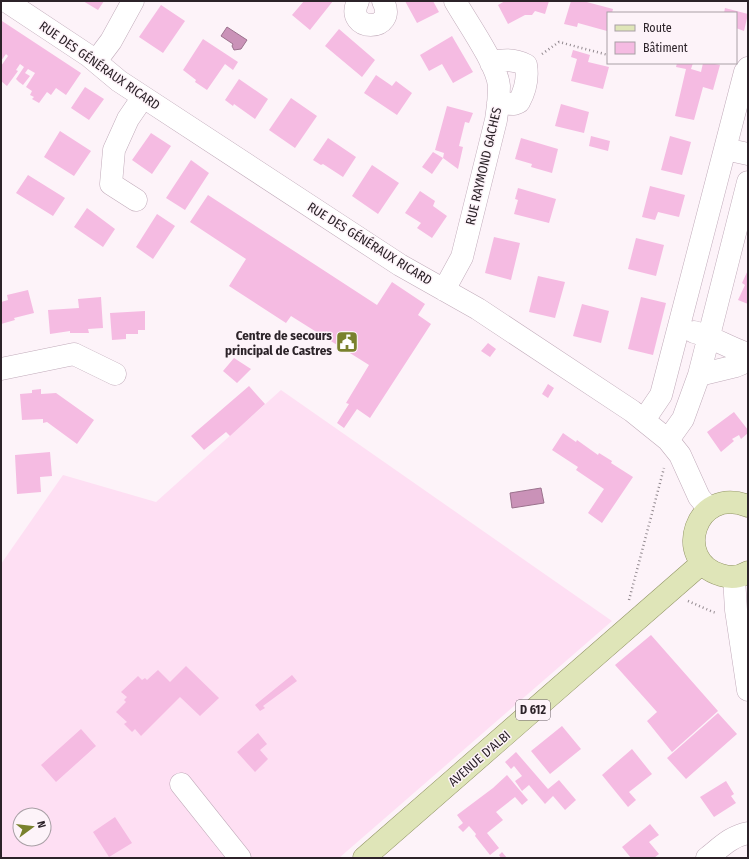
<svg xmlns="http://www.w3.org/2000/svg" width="749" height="859" viewBox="0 0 749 859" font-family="'Fira Sans Condensed',sans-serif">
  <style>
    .built { fill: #fedff3; fill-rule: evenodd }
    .water { fill: #ca92b8; stroke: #9b718d }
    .building { fill: #f5bbe2 }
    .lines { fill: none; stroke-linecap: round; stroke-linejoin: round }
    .minor-casing { stroke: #c1abba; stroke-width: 23 }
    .major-casing { stroke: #939667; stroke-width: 23 }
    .path { stroke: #92898f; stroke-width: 2.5; stroke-dasharray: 1 3; stroke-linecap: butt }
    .minor { stroke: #fff; stroke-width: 22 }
    .major { stroke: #dfe5b8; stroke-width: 22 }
    .labels { text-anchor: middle; stroke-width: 3; stroke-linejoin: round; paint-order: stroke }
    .shield { fill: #fdf3f9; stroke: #6b6167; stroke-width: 1 }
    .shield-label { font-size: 12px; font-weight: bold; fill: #2c2329 }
    .street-label { font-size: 13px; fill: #2c2329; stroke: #fdf3f9 }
    .poi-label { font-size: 13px; font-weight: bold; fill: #2c2329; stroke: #fdf3f9; text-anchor: end }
  </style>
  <rect width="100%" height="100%" fill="#fdf3f9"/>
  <!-- built -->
  <path class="built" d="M281,390L612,621L339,858H1V564L63,475L156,502ZM20,815H44V839H20Z"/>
  <!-- water -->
  <path class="water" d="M227,27L247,40L241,49L234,50L232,46L233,44L221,36Z
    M541,488L544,503L512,508L510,493Z"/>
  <!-- building -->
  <path class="building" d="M83,1H104L98,10Z
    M304,1H333L310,30L292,15Z
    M405,1H433L439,12L417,23Z
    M505,1H549L545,14L535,11L532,15H525L508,24L498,5Z
    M571,1H583L613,9L612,13H608V26L607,31L578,23L577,27L564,24Z
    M161,5L185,21L163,53L139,37Z
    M725,8L748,14L744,31L736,28V13H724Z
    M2,21L81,73L66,95L56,88L51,95L47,92L39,103L32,99L34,97L30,95L32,91L26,87L35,73L28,69L25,73L30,76L23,85L19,82L16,79L24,67L20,64L16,70L18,71L7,86L1,81L2,77L1,76V66L8,56L6,54L1,61V23Z
    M339,29L375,60L362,77L325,46Z
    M452,36L473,72L453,83L442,64L429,71L420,55Z
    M203,39L238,62L233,70L225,64L207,90L195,82L196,80L183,70Z
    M573,50L590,55L588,62L609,67L603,89L571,81L577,59L571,57Z
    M677,63H693L691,69L701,72L703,63H710L720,65L713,90L703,87L694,120L675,116L686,69L676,67Z
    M376,75L392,86L396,81L412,93L397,115L364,93Z
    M239,79L268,99L255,119L234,104L233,106L225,100Z
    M85,87L104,99L89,120L71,108Z
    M291,98L317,116L295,148L269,130Z
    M561,104L589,112L584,133L555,126Z
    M447,106L473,113L469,123L465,122L459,146L463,147L458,169L443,158L444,153L435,150Z
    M60,131L91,151L74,176L44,157Z
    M151,133L171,146L152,174L132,160Z
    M591,136L610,141L608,151L589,146Z
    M670,136L691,142L682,175L661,170Z
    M328,138L356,157L343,177L323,164L321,165L313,160Z
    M521,138L558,149L552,173L531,167L532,164L515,159Z
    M433,152L443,158L432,174L422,167Z
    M191,160L209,173L185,210L166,198Z
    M372,165L399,183L378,214L352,196Z
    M28,175L65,198L53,216L16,193Z
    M650,186L685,195L679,217L658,212L655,220L642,217Z
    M518,188L556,199L549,223L514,214L518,200L515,199Z
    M420,191L435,201L433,206L447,216L432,238L417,228L421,223L405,213Z
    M208,195L377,305L392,282L425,304L418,315L431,324L370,418L357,409L344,428L337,423L349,404L346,403L369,365L291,316L286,323L229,286L246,259L190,222Z
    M87,208L115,229L103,247L74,227Z
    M157,214L175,226L153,259L136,247Z
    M494,237L520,243L511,280L485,273Z
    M636,238L664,245L656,276L628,269Z
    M748,270V304L738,300L745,285L742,283Z
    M538,276L565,282L555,318L529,312Z
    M28,290L34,313L14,318L15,320L1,324V302L8,300L7,295Z
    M101,297L103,328L88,329L89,333H70V331L50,334L48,310L79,308L78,299Z
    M641,297L666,303L653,355L628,349Z
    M582,304L609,311L601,343L573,336Z
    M145,311V330H138V334H126V339L112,340L110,313Z
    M488,343L496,349L490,357L481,351Z
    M234,358L251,369L237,383L223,371Z
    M548,384L554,388L548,398L542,394Z
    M249,386L265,404L230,436L226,432L204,450L191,436Z
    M41,389V394L56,393L94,420L77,444L47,422L43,423V419L22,420L20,394L32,393V390Z
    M734,412L748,430V433L741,439L739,435L732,439L734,441L721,452L707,432Z
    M563,433L576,442L577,440L598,455L599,453L612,461L611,463L633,477L602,523L588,513L604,489L576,470L578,467L552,450Z
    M50,452L52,476L40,477L41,492L17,494L15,455Z
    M651,635L718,711L672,752L647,721L657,712L615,665Z
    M186,666L219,698L200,716L180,697L141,736L135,729L132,732L124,724L127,722L116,712L126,702L124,700L127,697L121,692L138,676L142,680L145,678L147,680L158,670L170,682Z
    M292,675L297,681L263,706L265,708L260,711L255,705Z
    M718,713L737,734L686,779L667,758Z
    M562,726L581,749L550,774L531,751Z
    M81,729L96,746L56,782L41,765Z
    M258,733L267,744L260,750L268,759L255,772L237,752Z
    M632,749L652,774L629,792L636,800L628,807L602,775Z
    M516,752L548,789L559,780L576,800L565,810L553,796L545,804L529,785L522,791L515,781L522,776L514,766L511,769L505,762Z
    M507,775L528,800L522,805L515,797L496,812L503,820L487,833L499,848L490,855L475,836L476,834L469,826L463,832L458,827L463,823L457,815L493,788Z
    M726,781L734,794L731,796L736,803L714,817L700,797Z
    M115,817L132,843L109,857L93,832Z
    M650,824L659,835L649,842L659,854L654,858H631L622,847Z
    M502,852L507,858H501L499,855Z"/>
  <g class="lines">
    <!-- minor casing -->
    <g class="minor-casing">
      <path id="minor" d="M6,1L89,56L119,81L400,265L478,309L632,411L668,440L680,455L699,497L709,509
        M358,1C343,33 399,33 383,1
        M96,61L111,41L133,1
        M491,63C503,59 515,59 526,65C528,77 525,91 519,102L514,104L498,103
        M725,149L748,154
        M136,200L111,184L114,150L128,119L143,97
        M444,290L462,257L496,120C498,109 499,97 499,86C497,64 467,22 455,1
        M694,332C713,337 729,348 748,354
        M1,369L74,354L115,374
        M699,375L736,366L748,361
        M644,420L661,395L745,72L748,68
        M668,440L683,419L699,375L748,182
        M734,577L736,610L748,690
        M181,784L240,858
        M707,858C720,848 731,836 748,833"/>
    </g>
    <!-- major casing -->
    <g class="major-casing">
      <path id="major" d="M748,506C695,485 672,561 721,575C730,578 740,577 748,572
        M364,858L702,563"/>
    </g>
    <!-- path -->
    <path class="path" d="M542,54L559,42L608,55
      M629,600L664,468
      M688,601L713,612L717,613"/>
    <!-- minor -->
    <use href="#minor" class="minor"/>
    <!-- major -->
    <use href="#major" class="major"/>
  </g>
  <!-- icons -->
  <defs>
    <g id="civic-square" transform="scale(1.15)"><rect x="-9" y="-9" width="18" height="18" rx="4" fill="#79812d" stroke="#fdf3f9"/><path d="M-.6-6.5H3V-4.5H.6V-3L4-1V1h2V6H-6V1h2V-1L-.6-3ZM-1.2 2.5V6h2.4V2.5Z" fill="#fff"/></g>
  </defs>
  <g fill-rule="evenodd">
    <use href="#civic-square" x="347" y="342"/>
  </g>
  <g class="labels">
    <!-- shield labels -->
    <rect class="shield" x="516" y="700" width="34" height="20" rx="3"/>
    <g class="shield-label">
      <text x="533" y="714">D 612</text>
    </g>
    <!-- street labels -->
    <g class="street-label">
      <text transform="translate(100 65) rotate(35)" y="5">RUE DES GÉNÉRAUX RICARD</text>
      <text transform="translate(483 166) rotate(-77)" y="5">RUE RAYMOND GACHES</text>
      <text transform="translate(370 243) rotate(32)" y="5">RUE DES GÉNÉRAUX RICARD</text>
      <text transform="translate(479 758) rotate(-41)" y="5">AVENUE D'ALBI</text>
    </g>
    <!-- poi labels -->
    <g class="poi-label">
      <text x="332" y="340">Centre de secours<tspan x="332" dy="15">principal de Castres</tspan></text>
    </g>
  </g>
  <!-- border -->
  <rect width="749" height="859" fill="none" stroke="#2c2329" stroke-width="4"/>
  <!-- legend -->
  <rect x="607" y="12" width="130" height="52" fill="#fdf3f9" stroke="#a9a0a6"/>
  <rect x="615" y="25" width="20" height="6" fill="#dfe5b8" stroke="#a9a0a6"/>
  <text x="643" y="32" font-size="12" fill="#2c2329">Route</text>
  <rect x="615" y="42" width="20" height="12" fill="#f5bbe2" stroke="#a9a0a6"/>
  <text x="643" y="52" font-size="12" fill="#2c2329">Bâtiment</text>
  <!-- north arrow -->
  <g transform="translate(32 827) rotate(75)"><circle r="19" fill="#fdf3f9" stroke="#a9a0a6"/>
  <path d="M0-3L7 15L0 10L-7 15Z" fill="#79812d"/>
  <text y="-6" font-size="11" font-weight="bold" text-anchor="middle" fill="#2c2329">N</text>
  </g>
</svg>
